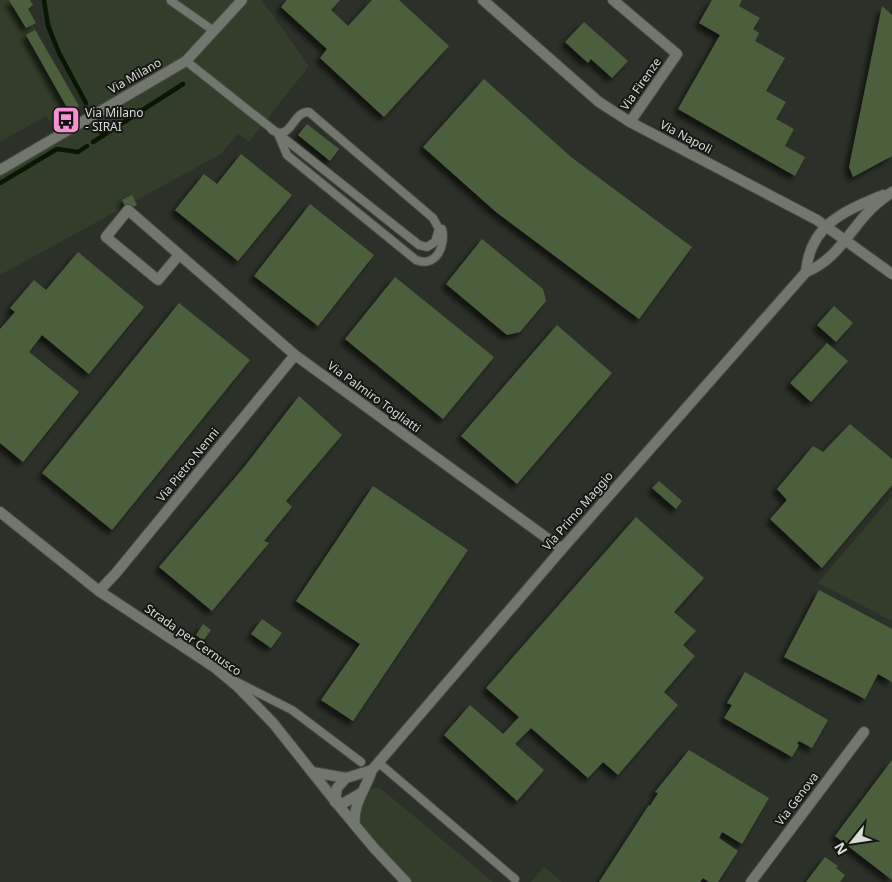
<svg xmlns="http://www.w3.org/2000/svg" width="892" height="882" viewBox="0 0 892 882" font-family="'Noto Sans',sans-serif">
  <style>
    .green { fill: #323e29 }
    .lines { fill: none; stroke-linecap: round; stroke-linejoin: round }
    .stream { stroke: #081800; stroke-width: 4.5 }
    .building { fill: #4c5f3c; filter: url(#shadow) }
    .service-casing { stroke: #474b43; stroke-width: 10 }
    .minor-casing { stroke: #474b43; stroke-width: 12 }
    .tertiary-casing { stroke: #474b43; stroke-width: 12 }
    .service { stroke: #71776d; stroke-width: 8 }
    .minor { stroke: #71776d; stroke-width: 10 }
    .tertiary { stroke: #71776d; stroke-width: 10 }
    .labels { text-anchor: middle; stroke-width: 4; stroke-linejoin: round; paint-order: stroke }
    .street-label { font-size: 12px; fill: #d8dbd6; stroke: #151713 }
    .poi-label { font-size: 12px; fill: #d8dbd6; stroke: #151713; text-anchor: start }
  </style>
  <defs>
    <filter id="shadow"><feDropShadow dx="-4.5" dy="4.5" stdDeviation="2.5" flood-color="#0009"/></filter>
  </defs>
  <rect width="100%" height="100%" fill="#2b3028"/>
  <!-- green -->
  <path class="green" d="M0,0H30L33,5L28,9L36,23L33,25L79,106L50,122L46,116L0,142Z
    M46,0H262L309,66L249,142L238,134L221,154L0,275V176L95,117L61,53L52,28Z
    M892,496V621L818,583Z
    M375,788H380L493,882H405L356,827L363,793Z
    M544,867L562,882H531Z"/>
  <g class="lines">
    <!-- stream -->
    <path class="stream" d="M44,0L48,26L59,53L86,103
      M98,126L103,136
      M93,142L183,84
      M0,183L57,149L78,152L87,146"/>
  </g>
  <!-- building -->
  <path class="building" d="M9,0H30L33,5L28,9L36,23L26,28Z
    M287,0H340L331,10L348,26L372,0H399L449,46L384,117L320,58L327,49L281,7Z
    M712,0H742L739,6L760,18L753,29L759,33L755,41L785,58L766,91L786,102L776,119L794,129L785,146L805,157L795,176L678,109L720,35L699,23Z
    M882,6L892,15V156L853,177L849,167Z
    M584,22L628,61L612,78L591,59L588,63L565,42Z
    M35,30L79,106L69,111L26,35Z
    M484,79L571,157L692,247L639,319L496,212L423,147Z
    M307,124L339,149L330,161L298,135Z
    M241,154L292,195L238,261L175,210L204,174L217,184Z
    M132,195L137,205L127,210L122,200Z
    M310,204L374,255L318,326L254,276Z
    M482,239L543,289L546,301L520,332L507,335L446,284Z
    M78,252L144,307L89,374L42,335L29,352L79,392L23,462L0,443V329L15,312L10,308L34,280L46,290Z
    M395,277L494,357L443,419L345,339Z
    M179,303L250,360L112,530L42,473Z
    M834,306L853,323L836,342L817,325Z
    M557,325L612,373L517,484L461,436Z
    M827,343L848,361L811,402L790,383Z
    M299,396L342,435L286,501L292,507L264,541L269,543L212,611L159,567L245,466Z
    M850,424L892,459V485L822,568L770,519L787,500L777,489L813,446L823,452Z
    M659,481L682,501L676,509L652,488Z
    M373,486L468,550L353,721L321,700L360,644L296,601Z
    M636,517L704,578L674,612L696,631L683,645L695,656L664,692L678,705L618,775L603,762L588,778L531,728L515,744L544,770L517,801L444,735L470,705L503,734L519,717L486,688Z
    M819,590L892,629V682L878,674L865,699L784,657Z
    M262,619L282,633L271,648L251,634Z
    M203,624L211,630L203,641L196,635Z
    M745,672L828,720L812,748L799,741L797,744L799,745L792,757L724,718L732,705L727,703Z
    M689,750L769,798L742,844L722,832L719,838L738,851L718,882H709L703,878L700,882H599L649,805L650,806L658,793L655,792Z
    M892,760V880L835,836Z
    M825,857L838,866L836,868L845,875L840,882H806Z"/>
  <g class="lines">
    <!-- service casing -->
    <g class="service-casing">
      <path id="service" d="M171,1L214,31
        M186,61L419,245L427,247L435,242L439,229L433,218L309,112C292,111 292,142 272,130
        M279,136L287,155L416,260C436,268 446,246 442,229
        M235,681L292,710L361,762
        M379,763L515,879"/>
    </g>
    <!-- minor casing -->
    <g class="minor-casing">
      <path id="minor" d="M483,0L599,102L630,122L817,220L892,274
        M613,0L677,54L630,122
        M179,255L158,280L106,237L128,210L295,355L562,549
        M806,272C810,224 845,211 883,195
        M99,591L116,573L295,355
        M312,772L346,778L372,770
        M346,778L337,788L335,802L344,803L361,793
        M355,825C352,805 366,789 372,770L562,549L806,272C837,260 849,231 871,209C877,203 885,197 892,192
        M751,882L864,732"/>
    </g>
    <!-- tertiary casing -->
    <g class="tertiary-casing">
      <path id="tertiary" d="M0,170L186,61L242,0
        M0,512L99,591L214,667L238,687L273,723L339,806L374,848L406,882"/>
    </g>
    <!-- service -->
    <use href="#service" class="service"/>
    <!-- minor -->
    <use href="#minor" class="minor"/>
    <!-- tertiary -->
    <use href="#tertiary" class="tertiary"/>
  </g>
  <!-- icons -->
  <defs>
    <g id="bus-square" transform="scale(1.4375)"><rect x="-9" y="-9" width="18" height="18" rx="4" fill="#f591d2" stroke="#151713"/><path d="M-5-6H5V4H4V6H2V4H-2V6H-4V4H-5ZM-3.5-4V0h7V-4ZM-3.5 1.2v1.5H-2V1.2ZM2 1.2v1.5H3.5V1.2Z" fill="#111"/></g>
  </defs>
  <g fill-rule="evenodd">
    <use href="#bus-square" x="66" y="120"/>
  </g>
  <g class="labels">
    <!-- street labels -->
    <g class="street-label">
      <text transform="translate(135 76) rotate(-30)" y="4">Via Milano</text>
      <text transform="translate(641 84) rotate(-55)" y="4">Via Firenze</text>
      <text transform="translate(686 137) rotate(28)" y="4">Via Napoli</text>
      <text transform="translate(374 397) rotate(36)" y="4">Via Palmiro Togliatti</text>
      <text transform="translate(188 465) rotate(-51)" y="4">Via Pietro Nenni</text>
      <text transform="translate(578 511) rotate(-49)" y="4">Via Primo Maggio</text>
      <text transform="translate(193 640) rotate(35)" y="4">Strada per Cernusco</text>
      <text transform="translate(797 799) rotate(-53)" y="4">Via Genova</text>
    </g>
    <!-- poi labels -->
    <g class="poi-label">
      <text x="85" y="117">Via Milano<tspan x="85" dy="14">- SIRAI</tspan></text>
    </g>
  </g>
  <!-- north arrow -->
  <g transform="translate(852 842) rotate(240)" stroke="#151713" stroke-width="4" paint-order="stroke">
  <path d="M0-4L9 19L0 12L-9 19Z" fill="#d8dbd6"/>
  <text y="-8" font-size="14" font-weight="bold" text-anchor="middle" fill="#d8dbd6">N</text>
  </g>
</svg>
